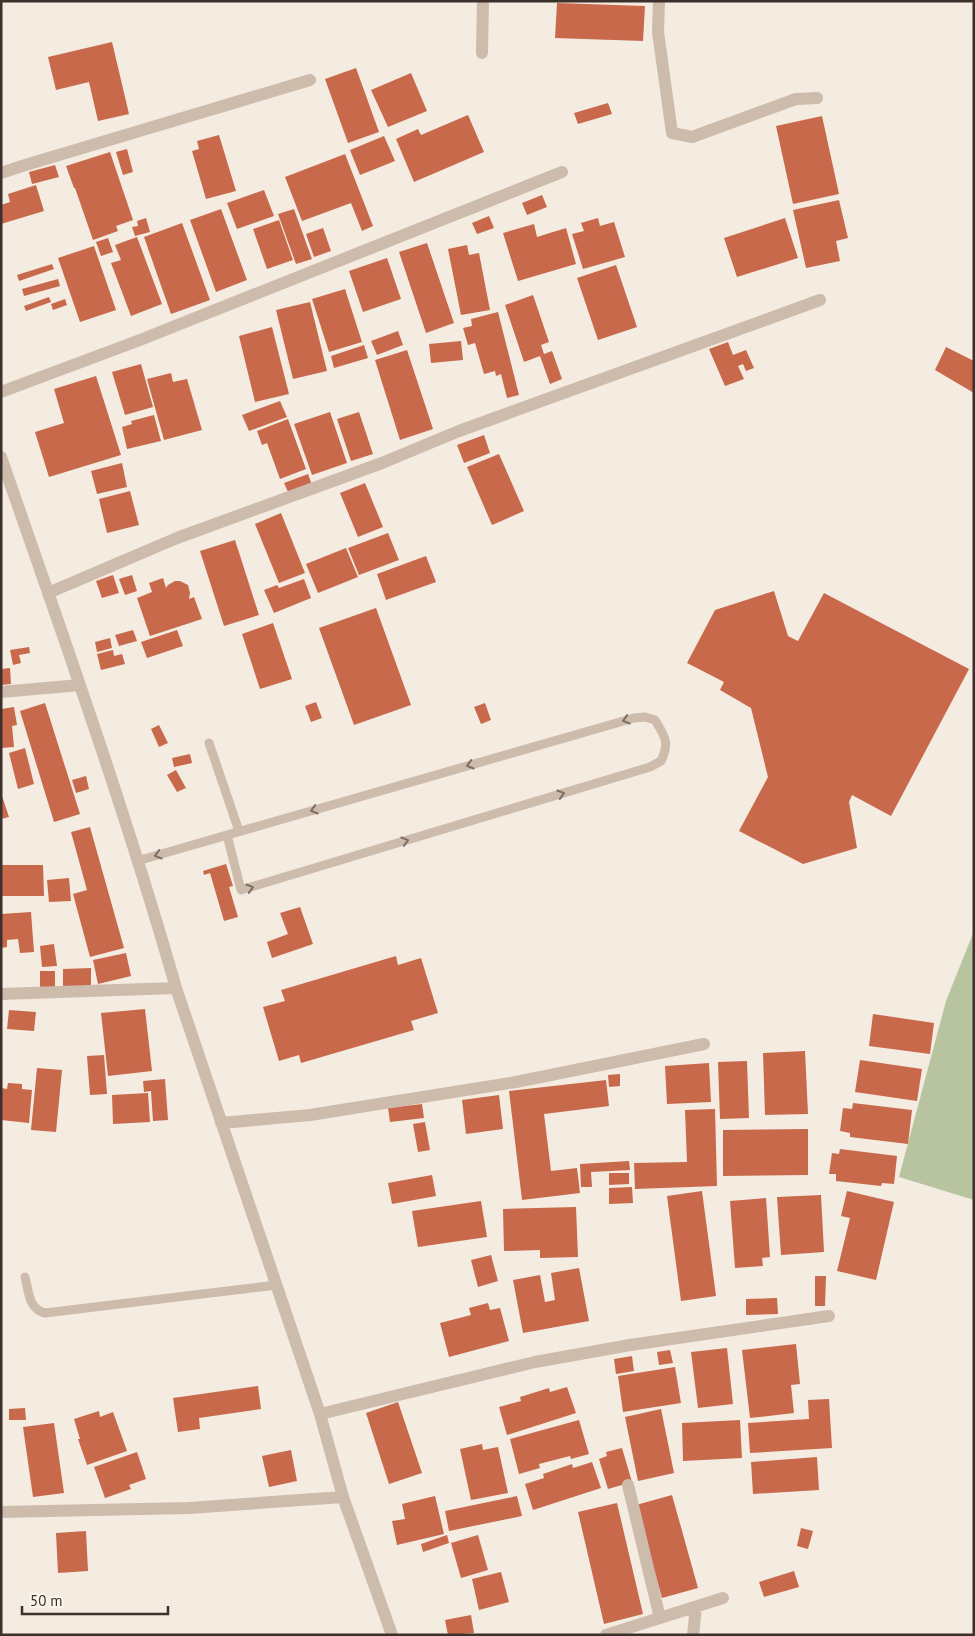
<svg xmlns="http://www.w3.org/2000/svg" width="975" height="1636" viewBox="0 0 975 1636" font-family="'PT Sans',sans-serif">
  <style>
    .green { fill: #b8c4a0 }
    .building { fill: #c8694b }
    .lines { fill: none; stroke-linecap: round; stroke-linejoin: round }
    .service { stroke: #cdbbac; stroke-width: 9 }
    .minor { stroke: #cdbbac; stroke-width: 12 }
    .oneway { stroke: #7d6f65 }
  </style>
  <rect width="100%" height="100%" fill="#f4ebe1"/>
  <!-- green -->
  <path class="green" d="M974,931V1200L899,1177L946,1001Z"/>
  <!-- building -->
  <path class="building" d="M557,3L645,6L643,41L555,38Z
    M112,42L129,114L98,121L89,82L56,90L48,57Z
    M356,68L379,132L348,143L325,79Z
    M411,73L427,111L388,127L371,90Z
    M608,103L612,114L578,124L574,113Z
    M468,115L484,152L414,182L396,139L418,129L421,135Z
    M822,116L839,194L793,204L776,126Z
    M219,135L236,191L206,199L192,151L199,149L197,141Z
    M384,136L395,161L360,175L350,150Z
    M127,149L133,172L123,175L116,152Z
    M110,152L133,220L116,226L118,231L93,240L75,188H74L66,166Z
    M345,154L373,226L362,231L351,203L302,221L285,177Z
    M55,165L59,177L32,184L29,172Z
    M36,185L44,211L1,224V205L10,202L8,194Z
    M264,190L274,216L237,229L227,203Z
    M542,195L547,207L527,215L522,203Z
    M839,200L848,238L836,241L840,261L806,268L793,210Z
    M221,209L247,280L216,292L190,220Z
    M294,209L312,259L296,264L278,214Z
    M489,216L494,228L477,234L472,223Z
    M146,218L150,232L135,236L132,227L138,226L137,221Z
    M598,218L600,226L614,222L625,257L583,269L572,234L584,231L581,223Z
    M785,218L798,258L737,277L724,238Z
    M279,220L293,260L267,269L253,229Z
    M182,223L210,300L171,314L144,237Z
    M534,224L537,237L566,228L576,264L518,281L503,233Z
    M323,228L331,251L314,257L306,234Z
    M137,237L162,304L131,316L111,263L121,260L115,245Z
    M108,238L113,252L101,256L96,242Z
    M427,243L454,323L426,333L399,252Z
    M467,245L469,255L479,253L490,310L461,315L448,249Z
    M94,246L116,310L80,322L58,258Z
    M387,258L401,299L363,312L349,271Z
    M52,264L54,269L19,281L17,275Z
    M616,265L637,327L598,340L577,278Z
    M58,279L60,286L24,296L22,289Z
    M345,289L362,342L329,352L312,299Z
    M533,295L549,342L541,345L544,354L552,351L562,379L550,384L540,356L524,362L505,305Z
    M49,297L51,302L26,311L24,306Z
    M65,299L67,305L53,310L51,304Z
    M310,302L327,371L293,379L276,310Z
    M498,312L519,395L507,398L501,374L496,376L495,371L484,374L475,343L468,345L463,328L472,326L471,319Z
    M272,327L289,394L255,402L239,336Z
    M398,331L403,345L377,355L371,341Z
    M461,341L463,360L431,363L429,344Z
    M728,342L733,355L746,350L754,368L746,371L743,364L738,366L744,379L725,386L709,349Z
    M364,345L368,358L334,368L331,356Z
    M946,347L974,361V393L935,370Z
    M407,350L433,429L400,440L375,360Z
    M141,364L153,407L125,415L112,372Z
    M171,373L173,382L187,379L202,430L164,440L147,379Z
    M96,376L121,455L49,477L35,432L64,423L54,389Z
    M280,401L287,417L249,431L242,415Z
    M330,412L347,463L312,475L294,424Z
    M359,412L373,454L351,461L337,419Z
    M154,415L161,441L127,449L122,427L132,424L131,421Z
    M288,419L306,469L280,479L267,443L262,445L257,431Z
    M484,435L490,453L464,463L457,445Z
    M499,454L524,511L492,525L467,467Z
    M122,463L127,487L97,494L91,471Z
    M308,474L312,485L289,494L284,483Z
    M365,483L383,527L358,537L340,493Z
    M130,491L139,525L107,533L99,499Z
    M281,513L305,573L279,583L255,524Z
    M388,533L399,560L359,575L348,548Z
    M235,540L259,615L224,626L200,551Z
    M346,548L358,577L318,593L306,564Z
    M426,556L436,582L386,600L377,574Z
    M113,575L119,593L102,598L96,581Z
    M132,575L137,591L125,595L119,579Z
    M163,578L166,588L168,585L175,581H180L188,585L190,593L189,599L194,597L202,619L150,636L137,598L152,592L149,583Z
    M304,579L311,598L274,613L264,590L277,585L279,588Z
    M774,591L788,636L798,641L824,593L969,669L891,816L852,795L849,802L857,848L803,864L739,831L768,777L751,708L720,690L724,682L687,663L715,610Z
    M376,608L411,705L354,725L319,628Z
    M273,623L292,679L260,689L242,634Z
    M133,630L137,641L119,646L115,635Z
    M177,630L183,646L147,658L141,642Z
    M110,638L112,648L97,652L95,642Z
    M29,647L30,653L19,655L21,663L13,665L10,650Z
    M113,650L114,656L122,654L125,664L101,670L97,654Z
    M10,668L11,684L1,685V669Z
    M316,702L322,718L311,722L305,706Z
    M45,703L80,814L54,822L20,711Z
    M485,703L491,720L481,724L474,707Z
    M14,707L17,725L12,726L14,747L1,748V709Z
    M159,725L168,743L159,747L151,729Z
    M25,748L34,784L18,789L9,753Z
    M190,754L192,763L174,767L172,758Z
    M176,770L186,788L177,792L167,775Z
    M86,776L89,789L76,793L72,780Z
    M1,793L9,817L1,819Z
    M90,827L124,948L90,957L73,894L87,890L71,832Z
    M226,864L233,886L229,887L238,917L224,921L210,873L204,875L203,871Z
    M1,865H43L44,896H1Z
    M69,878L71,901L49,902L47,880Z
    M300,907L313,944L272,958L267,942L288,934L280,913Z
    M31,912L34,952L20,953L18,939L7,940V947L1,948V914Z
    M54,944L57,966L42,967L40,946Z
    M126,953L131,976L98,984L93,960Z
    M396,956L398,965L421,958L438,1013L411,1021L414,1030L301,1063L299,1055L279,1061L263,1007L285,1001L281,990Z
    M91,968V988H63V969Z
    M40,971H55V988H40Z
    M145,1009L152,1071L108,1076L101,1013Z
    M9,1010L36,1012L34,1031L7,1029Z
    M873,1014L934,1023L930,1054L869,1046Z
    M805,1051L808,1114L765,1115L763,1053Z
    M104,1055L107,1094L90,1095L87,1056Z
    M860,1060L922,1069L917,1101L855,1092Z
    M747,1061L749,1118L720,1119L718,1062Z
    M709,1063L711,1102L667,1104L665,1066Z
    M37,1068L62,1070L56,1132L31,1130Z
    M620,1074V1086L609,1087L608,1075Z
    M165,1079L168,1120L153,1121L151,1091L144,1092L143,1081Z
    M606,1080L609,1106L544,1114L551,1171L577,1168L580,1193L522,1200L509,1091Z
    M8,1083L22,1084V1089L32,1090L29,1123L1,1120V1088L7,1089Z
    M148,1093L150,1122L113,1124L112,1095Z
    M499,1095L503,1129L466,1134L462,1100Z
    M853,1103L912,1110L908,1144L850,1137V1133L840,1131L843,1108L852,1109Z
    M422,1104L424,1118L390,1122L388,1108Z
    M715,1109L717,1186L635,1189L634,1163L687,1162L685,1110Z
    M425,1122L430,1150L418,1152L413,1124Z
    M808,1129V1175L723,1176V1130Z
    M840,1149L897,1156L894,1184L882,1183L881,1186L836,1181V1174H829L832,1153L839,1154Z
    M629,1161L630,1170L591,1172L592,1187H581L580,1164Z
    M609,1173H629V1184L609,1185Z
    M432,1175L436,1196L392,1204L388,1183Z
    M632,1187L633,1203L609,1204V1188Z
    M702,1191L716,1296L681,1301L667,1196Z
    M847,1191L894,1202L876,1280L837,1271L850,1218L841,1216Z
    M821,1195L824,1252L781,1255L777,1197Z
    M766,1198L770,1257L762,1258L763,1266L735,1268L730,1201Z
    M481,1201L487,1237L418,1247L412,1211Z
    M576,1207L578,1257L540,1258V1250L504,1251L503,1209Z
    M491,1255L498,1281L478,1287L471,1260Z
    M579,1268L589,1321L523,1333L513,1280L540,1275L545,1302L555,1300L551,1273Z
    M815,1276H826L825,1306H815Z
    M777,1298L778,1314L746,1315V1299Z
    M488,1303L490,1310L500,1308L509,1341L449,1357L440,1323L471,1315L469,1308Z
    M796,1344L800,1384L791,1385L794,1413L750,1418L742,1350Z
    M727,1348L733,1404L698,1408L691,1352Z
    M670,1350L673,1363L659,1365L657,1352Z
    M632,1356L634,1371L616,1374L614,1359Z
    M675,1367L681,1403L623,1412L618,1376Z
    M258,1386L261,1409L199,1418L200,1429L178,1432L173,1398Z
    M567,1387L576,1413L507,1435L499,1407L521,1401L520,1397L549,1388L550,1392Z
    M829,1399L832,1448L750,1453L748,1423L809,1419L808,1400Z
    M398,1402L422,1473L389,1484L366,1413Z
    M25,1408L26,1420H9V1409Z
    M661,1409L674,1473L638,1481L625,1417Z
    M99,1411L100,1417L113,1412L127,1451L87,1465L78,1439H80L74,1419Z
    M579,1420L589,1454L571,1459L570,1456L539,1464L540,1468L519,1474L510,1439Z
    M740,1420L742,1458L683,1461L682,1423Z
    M54,1423L64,1493L33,1497L23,1427Z
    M482,1444L483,1450L498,1447L508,1493L471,1500L460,1449Z
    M622,1448L632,1482L608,1489L599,1459L607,1456L606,1452Z
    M291,1450L297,1481L269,1487L262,1456Z
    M137,1452L146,1479L129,1485L131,1489L105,1498L94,1467Z
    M817,1457L819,1490L753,1494L751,1462Z
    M592,1462L601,1488L533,1510L525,1484L544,1478L543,1474L572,1464L573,1468Z
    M672,1495L698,1588L662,1598L636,1505Z
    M435,1496L444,1534L397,1545L392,1521L405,1519L402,1504Z
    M517,1496L522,1516L449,1531L445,1511Z
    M617,1503L643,1614L604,1624L578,1512Z
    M801,1528L813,1531L808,1549L797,1546Z
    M86,1531L88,1571L58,1573L56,1533Z
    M447,1535L449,1543L423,1552L421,1544Z
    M478,1535L488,1570L461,1578L451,1543Z
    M794,1571L799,1587L764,1597L759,1582Z
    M501,1572L509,1602L479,1610L472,1579Z
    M471,1615L474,1633L448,1635L445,1620Z"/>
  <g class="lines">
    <!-- service -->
    <path class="service" d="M209,743L239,831
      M137,861L634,718L645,717L655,720C665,737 670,742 661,761L650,767L241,890L227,835
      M25,1277C29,1291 28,1309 45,1313L276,1285"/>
    <!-- minor -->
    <path class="minor" d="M659,1L658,32L672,133L692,137L796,99L817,98
      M482,53L483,1
      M1,173L22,166L310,80
      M1,392L140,340L562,172
      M1,457C62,633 125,809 176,988L320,1414L343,1497L392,1635
      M48,593L177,538L382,463L459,431L820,300
      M1,692L80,685
      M1,994L176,988
      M221,1123L310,1115L516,1082L704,1044
      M320,1414L535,1362L630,1345L829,1316
      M628,1485L660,1618
      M1,1512L189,1508L343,1497
      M606,1635L723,1598
      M693,1635L696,1607"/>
  </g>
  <!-- one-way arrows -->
  <defs><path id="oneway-chevron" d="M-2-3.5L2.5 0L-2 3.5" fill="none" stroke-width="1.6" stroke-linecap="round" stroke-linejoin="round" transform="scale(1.25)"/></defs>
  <g class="oneway">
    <use href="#oneway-chevron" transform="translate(626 720) rotate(164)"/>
    <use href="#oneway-chevron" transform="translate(470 765) rotate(164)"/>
    <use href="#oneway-chevron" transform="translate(561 794) rotate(-17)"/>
    <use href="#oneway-chevron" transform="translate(314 810) rotate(164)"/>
    <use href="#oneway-chevron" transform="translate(405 841) rotate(-17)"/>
    <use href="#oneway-chevron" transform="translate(158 855) rotate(164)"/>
    <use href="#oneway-chevron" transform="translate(250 888) rotate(-17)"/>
  </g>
  <!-- border -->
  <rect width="975" height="1636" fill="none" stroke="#3b302b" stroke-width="5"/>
  <!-- scale -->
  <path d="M22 1606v8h146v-8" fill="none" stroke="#3b302b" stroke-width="2.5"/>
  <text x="30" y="1606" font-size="15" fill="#3b302b" stroke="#fbf5ee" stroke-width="4" paint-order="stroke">50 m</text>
</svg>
